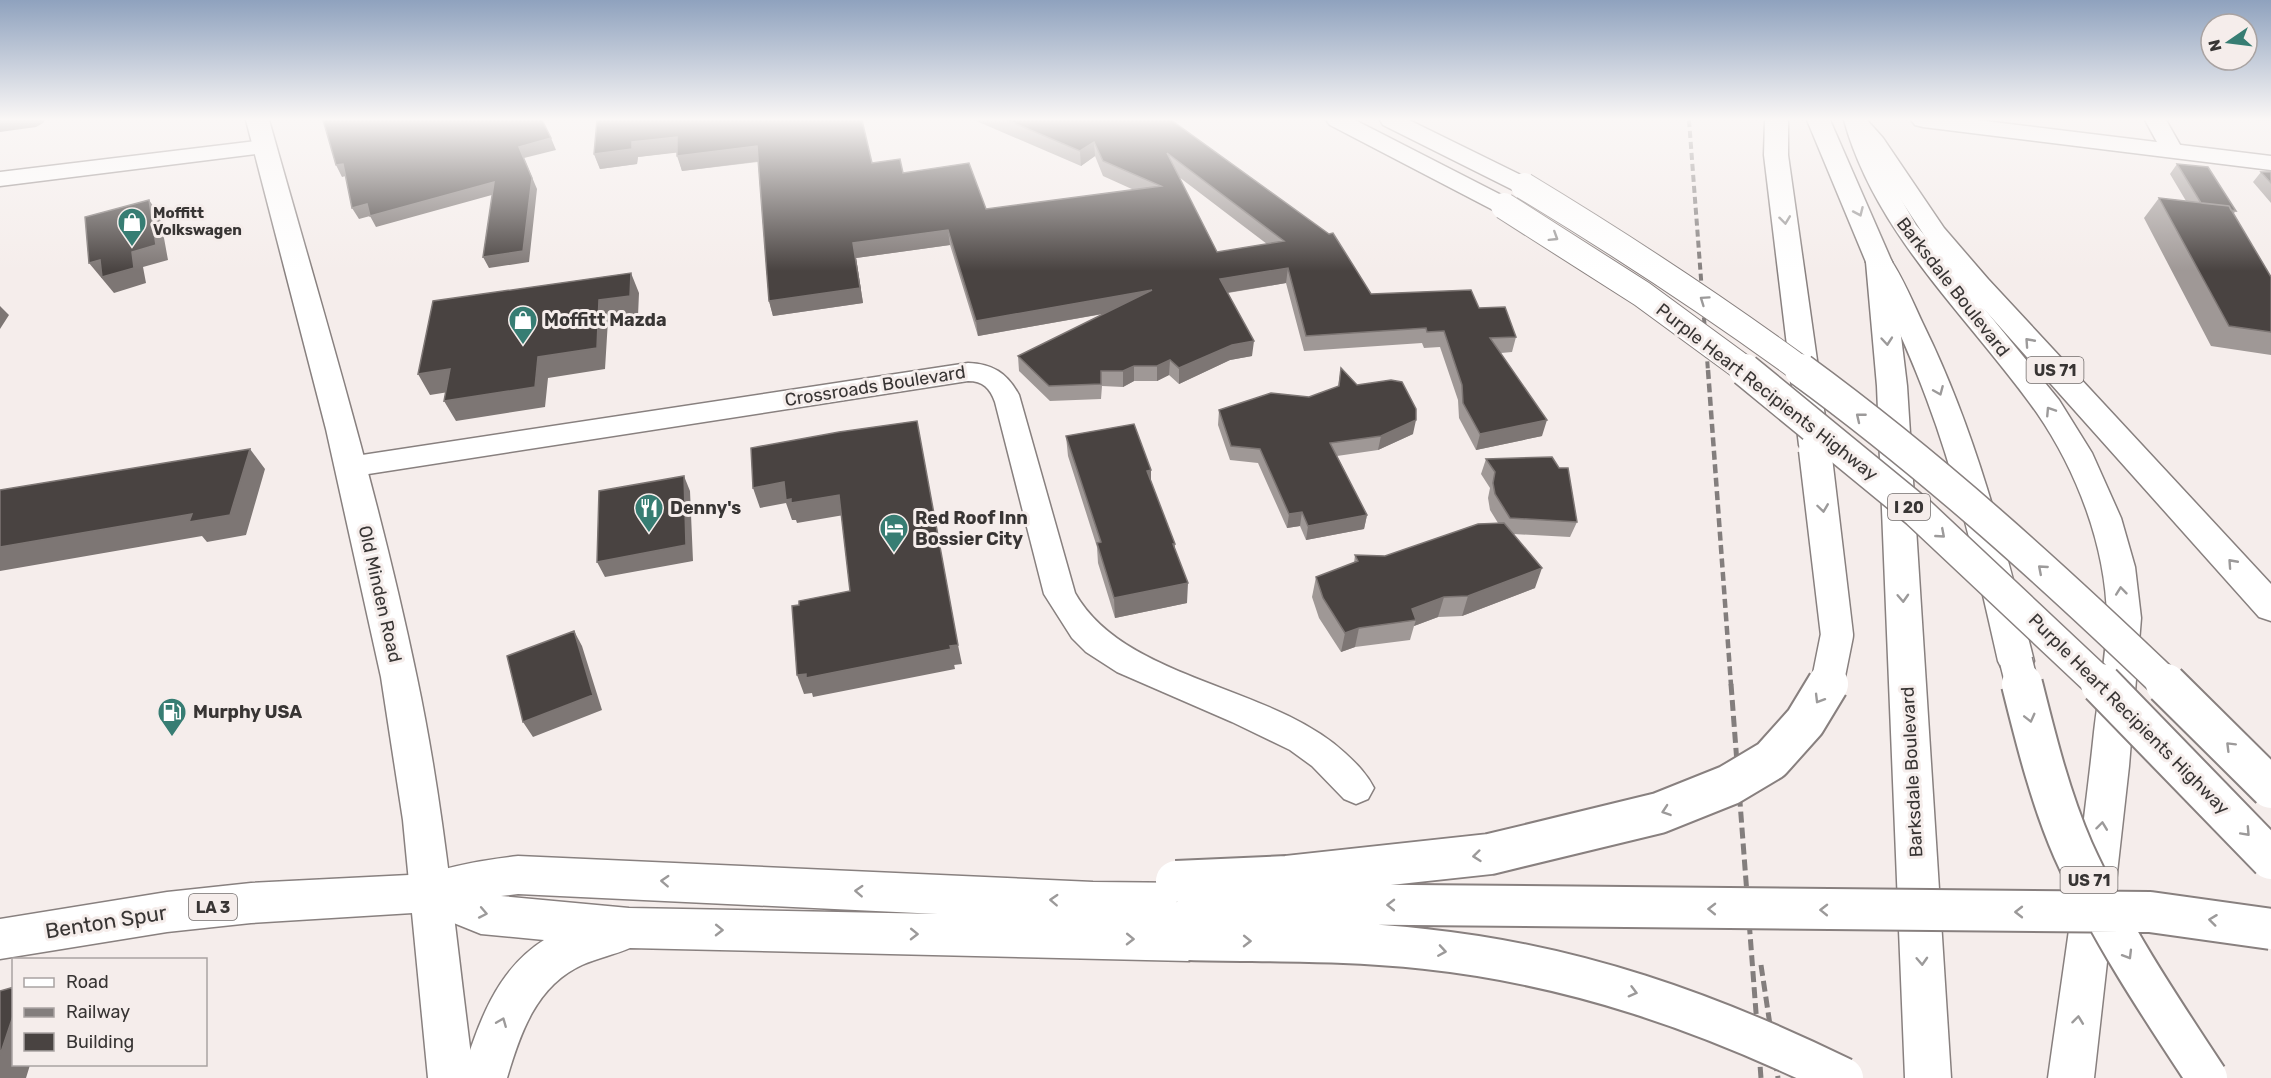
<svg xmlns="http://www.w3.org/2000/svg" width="2271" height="1078" viewBox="0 0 2271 1078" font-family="Rubik,sans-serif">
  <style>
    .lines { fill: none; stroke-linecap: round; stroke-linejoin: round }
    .minor-casing { stroke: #88807f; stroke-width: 3 }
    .tertiary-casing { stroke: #88807f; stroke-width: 3 }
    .secondary-casing { stroke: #88807f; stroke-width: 3 }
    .primary-casing { stroke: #88807f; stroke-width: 3 }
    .motorway-casing { stroke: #88807f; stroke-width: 3 }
    .minor { fill: #fff; fill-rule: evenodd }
    .tertiary { fill: #fff; fill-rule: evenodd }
    .secondary { fill: #fff; fill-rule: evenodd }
    .primary { fill: #fff; fill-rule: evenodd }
    .motorway { fill: #fff; fill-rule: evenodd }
    .rail-far2 { stroke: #837e7d; stroke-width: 4; stroke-dasharray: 7 4; stroke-linecap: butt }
    .rail-far1 { stroke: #837e7d; stroke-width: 4.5; stroke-dasharray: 9 4.5; stroke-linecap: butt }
    .rail { stroke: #837e7d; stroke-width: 5; stroke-dasharray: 11 5; stroke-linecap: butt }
    .primary-bridge-far1-casing { stroke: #88807f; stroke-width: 35; stroke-linecap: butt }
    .primary-bridge-casing { stroke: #88807f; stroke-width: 44; stroke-linecap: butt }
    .motorway-bridge-far2-casing { stroke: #88807f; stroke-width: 28; stroke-linecap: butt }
    .motorway-bridge-far1-casing { stroke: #88807f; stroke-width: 35; stroke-linecap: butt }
    .motorway-bridge-casing { stroke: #88807f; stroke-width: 44; stroke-linecap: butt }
    .primary-bridge-far1 { stroke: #fff; stroke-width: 32 }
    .primary-bridge { stroke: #fff; stroke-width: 40 }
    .motorway-bridge-far2 { stroke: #fff; stroke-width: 26 }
    .motorway-bridge-far1 { stroke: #fff; stroke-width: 32 }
    .motorway-bridge { stroke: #fff; stroke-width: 40 }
    .wall { fill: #9f9896; fill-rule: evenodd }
    .shaded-wall { fill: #7d7674 }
    .building { fill: #494341; stroke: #7d7674; stroke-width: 1.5; fill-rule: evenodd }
    .oneway { stroke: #9c9a9a }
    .labels { text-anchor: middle; stroke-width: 6; stroke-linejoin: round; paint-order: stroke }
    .far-poi-label { font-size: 15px; font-weight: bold; fill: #383534; stroke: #f5edeb; text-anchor: start }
    .shield { fill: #f5edeb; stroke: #716c6b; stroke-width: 1.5 }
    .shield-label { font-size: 16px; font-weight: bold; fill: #383534 }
    .street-label { font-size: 18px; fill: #383534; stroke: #f5edeb }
    .poi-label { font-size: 18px; font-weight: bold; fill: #383534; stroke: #f5edeb; text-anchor: start }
    .near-street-label { font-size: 21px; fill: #383534; stroke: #f5edeb }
  </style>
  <rect width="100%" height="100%" fill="#f5edeb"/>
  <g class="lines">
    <!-- minor casing -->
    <g class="minor-casing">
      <path id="minor" d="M2145,120H2166L2183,150L2180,155H2164Z
        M264,140L272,142L275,147L272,152L0,186V172Z
        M968,363C993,364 1007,373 1019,395L1075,593C1125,681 1271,684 1345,753C1357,764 1367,774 1374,788L1368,799L1356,804L1344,799L1312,766L1290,750L1232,722L1117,672L1086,652L1072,638L1044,594L995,402C990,388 983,381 968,381L349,477L339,474L335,467L339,460L349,457Z"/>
    </g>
    <!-- tertiary casing -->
    <g class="tertiary-casing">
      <path id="tertiary" d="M1911,120H1977L2271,156V170L1923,127L1915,125Z"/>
    </g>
    <!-- secondary casing -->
    <g class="secondary-casing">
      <path id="secondary" d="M246,120H269C321,305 378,490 417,678C445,810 456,944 474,1078H428L403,820L381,677L326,429Z
        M1879,254L1888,256L1892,262L1907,386L1951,1078H1905L1877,386L1866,262L1870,256Z"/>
    </g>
    <!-- primary casing -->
    <g class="primary-casing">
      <path id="primary" d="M1765,120H1788V155L1829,445L1825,453L1814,456L1803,453L1799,445L1764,155Z
        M1807,120H1830L1892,262L1888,268L1879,270L1870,268L1866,262Z
        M1844,120H1866L1886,173L1916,225L2059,400L2092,453L2121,518L2135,567L2141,618L2129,766L2094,1078H2048C2064,963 2082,848 2094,732C2098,695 2107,655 2107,618C2106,547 2077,471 2037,413C1969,317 1876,236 1844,120Z
        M429,874L444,879L450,893L444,907L429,912L251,923L167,932L0,959V919L167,892L251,883Z"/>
    </g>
    <!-- motorway casing -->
    <g class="motorway-casing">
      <path id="motorway" d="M1326,120H1355L1513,201L1517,206L1513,211L1504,214L1495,211L1330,125Z
        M1380,120H1409L1533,181L1536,186L1533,191L1524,193L1515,191L1383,125Z
        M1844,120H1867L1883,138L1944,228L1988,279L2271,584V621L2259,617L1968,291L1926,238L1866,147Z
        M1879,254L1888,256C1903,277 1913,303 1924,326C1976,432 2005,546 2034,661L2029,671L2016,676L2003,671L1998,661C1978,573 1959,485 1927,400C1910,353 1888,307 1866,262L1870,256Z
        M518,856L1093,882L1197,883L1212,889L1218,903L1212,917L1197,923L1204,925L1210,940L1204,955L1189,961L630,948C614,955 597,958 582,965C536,986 520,1034 507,1078H461C478,1025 495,971 544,940L481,934L414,907L408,893L414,879C448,866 482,860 518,856ZM518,894L938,914L629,908L501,896Z"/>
    </g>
    <!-- minor -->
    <use href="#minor" class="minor"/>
    <!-- tertiary -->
    <use href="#tertiary" class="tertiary"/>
    <!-- secondary -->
    <use href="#secondary" class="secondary"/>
    <!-- primary -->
    <use href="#primary" class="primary"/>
    <!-- motorway -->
    <use href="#motorway" class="motorway"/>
    <!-- rail-far2 -->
    <path class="rail-far2" d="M1689,120L1708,371"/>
    <!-- rail-far1 -->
    <path class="rail-far1" d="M1708,370L1731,685"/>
    <!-- rail -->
    <path class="rail" d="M1731,684L1761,1078
      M1761,965L1778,1078"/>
    <!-- primary-bridge-far1 casing -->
    <g class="primary-bridge-far1-casing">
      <path id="primary-bridge-far1" d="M1815,450L1837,635L1827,685"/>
    </g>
    <!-- primary-bridge casing -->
    <g class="primary-bridge-casing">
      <path id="primary-bridge" d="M1176,881L1287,876L1490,854L1659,813L1729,785L1771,760L1805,722L1828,684"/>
    </g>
    <!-- motorway-bridge-far2 casing -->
    <g class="motorway-bridge-far2-casing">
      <path id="motorway-bridge-far2" d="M1524,186C1620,244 1713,305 1803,371
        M1504,206L1642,294L1747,371"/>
    </g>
    <!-- motorway-bridge-far1 casing -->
    <g class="motorway-bridge-far1-casing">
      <path id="motorway-bridge-far1" d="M1745,370L1918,512L2102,685
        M1801,370C1931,465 2051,574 2167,685
        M2016,661L2022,685"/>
    </g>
    <!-- motorway-bridge casing -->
    <g class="motorway-bridge-casing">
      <path id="motorway-bridge" d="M2022,684C2036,740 2050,797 2073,850C2109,930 2158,1004 2207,1078
        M2101,684L2271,859
        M2166,684L2271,788
        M1197,903L2150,912L2271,929
        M1189,940C1268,942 1346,940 1425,949C1575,965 1708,1012 1843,1078"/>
    </g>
    <!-- primary-bridge-far1 -->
    <use href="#primary-bridge-far1" class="primary-bridge-far1"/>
    <!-- primary-bridge -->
    <use href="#primary-bridge" class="primary-bridge"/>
    <!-- motorway-bridge-far2 -->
    <use href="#motorway-bridge-far2" class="motorway-bridge-far2"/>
    <!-- motorway-bridge-far1 -->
    <use href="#motorway-bridge-far1" class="motorway-bridge-far1"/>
    <!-- motorway-bridge -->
    <use href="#motorway-bridge" class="motorway-bridge"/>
  </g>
  <!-- wall -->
  <path class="wall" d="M597,120L872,163L903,173L986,209L1134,190L1103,176L1095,156L1081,166L974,120H1171L1371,294L1479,308L1516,337L1512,352L1501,353L1542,436L1476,450L1459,418L1458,400L1440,347L1424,348L1422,343L1304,351L1286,283L1228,293L1252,356L1230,360L1179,384L1169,375L1157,381H1134L1123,387L1102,386L1101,399L1050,401L1019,371L1018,356L1103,314L978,336L950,245L856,258L863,303L773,316L769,301L758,162L682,171L677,152L638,157L637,164L600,169L594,154ZM1179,177L1238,222L1267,244L1217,252Z
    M2252,120H2271V121Z
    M2177,164L2236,211L2233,214L2271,277V355L2211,346L2144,218L2159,198L2186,201L2170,174Z
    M2261,172H2271V203L2253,182Z
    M1341,368L1357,385L1413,434L1378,450L1337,456L1367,515L1364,529L1306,540L1300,526L1287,528L1258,463L1230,460L1218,425L1219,410L1309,397L1338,387Z
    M1066,436L1151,470V482L1175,544V549L1187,603L1115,618L1098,563L1097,547L1068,456Z
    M1486,459L1577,522L1570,537L1514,534L1535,588L1462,616L1438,617L1414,626L1410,640L1355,647L1341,652L1319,618L1312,597L1316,577L1354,563L1355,555L1385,556L1498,523L1490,510L1488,498L1490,488L1481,474Z"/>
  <!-- shaded-wall -->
  <path class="shaded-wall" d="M0,120H45L43,123L36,127L0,132Z
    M677,137L682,152L638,157L637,164L600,169L594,154L632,142Z
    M551,138L556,150L524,158L537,189L529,262L489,268L483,257L519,147Z
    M1094,142L1095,156L1081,166L1080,151Z
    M757,146L761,161L682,171L677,156Z
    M343,164L349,175L342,177L336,165Z
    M494,182L499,193L376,227L370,216L359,219L352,208L367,204Z
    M149,200L160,216L168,260L143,267L146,283L114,293L89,263L132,252Z
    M948,230L950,245L856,258L863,303L773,316L769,301L853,243Z
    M1288,268L1286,283L1219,294L1220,279Z
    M631,273L639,293L638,316L608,320L605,369L548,378L545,407L456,421L444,401L538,357L599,300Z
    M1152,290V305L978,336L976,321Z
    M0,306L9,315L0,329Z
    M1254,341L1252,356L1230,360L1179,384V368L1232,345Z
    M1170,360L1169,375L1157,381V366Z
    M1134,366V381L1123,387V371Z
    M450,369L461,390L430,395L418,374Z
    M1416,420L1413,434L1378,450L1381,436Z
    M1547,420L1542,436L1476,450L1480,434Z
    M250,449L265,469L246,535L207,542L202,536L0,571V547Z
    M1151,470V490L1147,471Z
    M684,476L690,491L693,561L605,577L597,562Z
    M784,482L839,495L844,515L797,523L796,520H792L786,503L760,508L753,488Z
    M1302,512L1300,526L1287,528L1289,514Z
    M1367,515L1364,529L1306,540L1308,526Z
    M1542,568L1535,588L1462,616L1468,596Z
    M1188,583L1187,603L1115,618L1114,598Z
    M1444,597L1438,617L1414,626L1416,620L1412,609Z
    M1359,628L1355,647L1341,652L1345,633Z
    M574,631L582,646L602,710L533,737L523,722Z
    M958,645L962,664L954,665L950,646Z
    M951,649L955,669L813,697L812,693L804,694L797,675Z
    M14,1013V1065H30L26,1078H0V1055Z"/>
  <!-- building -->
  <path class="building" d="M323,120H542L551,138L519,147L532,178L523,251L483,257L494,182L370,216L367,204L352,208L343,164L336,165Z
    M597,120H862L872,163L900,159L903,173L969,163L986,209L1161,186L1103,161L1094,142L1080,151L1007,120H1171L1329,234L1333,233L1371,294L1471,290L1479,308L1505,307L1516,337L1490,338L1547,420L1480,434L1463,403L1462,385L1444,331L1427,332L1426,328L1306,336L1288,268L1220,279L1254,341L1232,345L1179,368L1170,360L1157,366H1134L1123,371H1101V384L1049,386L1018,356L1152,290L976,321L948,230L853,243L860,288L769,301L757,146L677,156V137L632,142V149L594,154ZM1167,153L1284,241L1217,252Z
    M2177,164L2208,167L2236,211L2231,210L2229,206L2201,203Z
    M2261,172H2271V183Z
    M2159,198L2229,206L2271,277V332L2229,326Z
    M149,200L156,245L132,252L134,268L102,277L100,260L89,263L85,217Z
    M631,273L630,296L599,300L597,348L538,357L535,387L444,401L450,369L418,374L433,301Z
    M1341,368L1357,385L1391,380L1402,382L1416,409V420L1381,436L1330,443L1367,515L1308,526L1302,512L1289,514L1260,449L1231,446L1219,410L1271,393L1309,397L1339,386Z
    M917,421L958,645L950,646L951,649L806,678V674L797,675L792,606L799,605V601L850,591L839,495L791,503V499L786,500L784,482L753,488L751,448L839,432Z
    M1134,424L1151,470L1147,471L1175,544H1173L1188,583L1114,598L1097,543L1101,542L1066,436Z
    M250,449L230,515L189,522L192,514L0,547V490Z
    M1552,457L1559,468H1568L1577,522L1510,518L1495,494L1493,483L1495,472L1486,459Z
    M684,476L686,545L597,562L599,491Z
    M1504,523L1542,568L1468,596L1444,597L1412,609L1416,620L1359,628L1345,633L1323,598L1316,577L1358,561L1355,555L1385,556L1478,524Z
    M574,631L593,695L523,722L507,656Z
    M14,987V1013L0,1055V991Z"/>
  <!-- one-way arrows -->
  <defs><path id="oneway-chevron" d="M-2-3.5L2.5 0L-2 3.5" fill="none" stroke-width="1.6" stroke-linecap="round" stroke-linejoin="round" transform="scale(1.5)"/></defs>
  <g class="oneway">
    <use href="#oneway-chevron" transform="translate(1859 212) rotate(66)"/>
    <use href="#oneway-chevron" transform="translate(1785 220) rotate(83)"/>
    <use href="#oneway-chevron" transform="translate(1554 237) rotate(32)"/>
    <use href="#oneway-chevron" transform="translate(1704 300) rotate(-145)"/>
    <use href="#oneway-chevron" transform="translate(1887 341) rotate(85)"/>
    <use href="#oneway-chevron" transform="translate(2029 342) rotate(-132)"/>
    <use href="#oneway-chevron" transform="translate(1939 391) rotate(67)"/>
    <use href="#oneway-chevron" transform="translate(2050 411) rotate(-123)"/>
    <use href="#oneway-chevron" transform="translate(1860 417) rotate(-141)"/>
    <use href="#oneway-chevron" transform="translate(1823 508) rotate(82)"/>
    <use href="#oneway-chevron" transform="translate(1941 534) rotate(41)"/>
    <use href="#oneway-chevron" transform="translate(2232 563) rotate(-132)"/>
    <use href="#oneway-chevron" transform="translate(2042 569) rotate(-139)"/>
    <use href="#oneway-chevron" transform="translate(2121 591) rotate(-96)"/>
    <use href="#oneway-chevron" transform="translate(1903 598) rotate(87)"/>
    <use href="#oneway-chevron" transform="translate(1819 699) rotate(121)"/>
    <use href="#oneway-chevron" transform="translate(2030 718) rotate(76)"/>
    <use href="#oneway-chevron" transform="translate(2230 746) rotate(-135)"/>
    <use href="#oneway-chevron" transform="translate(1666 811) rotate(161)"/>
    <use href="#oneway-chevron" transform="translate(2102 826) rotate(-83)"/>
    <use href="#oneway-chevron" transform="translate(2246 832) rotate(47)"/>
    <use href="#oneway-chevron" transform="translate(1477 856) rotate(174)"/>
    <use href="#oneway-chevron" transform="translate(665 881) rotate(-177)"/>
    <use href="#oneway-chevron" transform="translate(859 891) rotate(-177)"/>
    <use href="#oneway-chevron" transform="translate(1054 900) rotate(-177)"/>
    <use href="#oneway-chevron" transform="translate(1391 905) rotate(-179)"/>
    <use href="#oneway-chevron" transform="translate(1712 909) rotate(-179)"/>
    <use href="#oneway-chevron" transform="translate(1824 910) rotate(-179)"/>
    <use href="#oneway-chevron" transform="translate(2019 912) rotate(180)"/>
    <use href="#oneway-chevron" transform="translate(483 913) rotate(11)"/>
    <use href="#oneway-chevron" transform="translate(2213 920) rotate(-173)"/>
    <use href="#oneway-chevron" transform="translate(719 930) rotate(1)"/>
    <use href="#oneway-chevron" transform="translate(914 934) rotate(1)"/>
    <use href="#oneway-chevron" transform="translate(1130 939) rotate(1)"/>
    <use href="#oneway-chevron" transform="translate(1247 941) rotate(1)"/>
    <use href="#oneway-chevron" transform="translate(1442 951) rotate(9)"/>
    <use href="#oneway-chevron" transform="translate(2128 955) rotate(59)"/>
    <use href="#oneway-chevron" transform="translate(1922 961) rotate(87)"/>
    <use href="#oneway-chevron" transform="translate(1633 992) rotate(15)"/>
    <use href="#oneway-chevron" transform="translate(2078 1020) rotate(-83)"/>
    <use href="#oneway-chevron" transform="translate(502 1022) rotate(-68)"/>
  </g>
  <!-- sky -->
  <linearGradient id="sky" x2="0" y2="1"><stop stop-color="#8fa2be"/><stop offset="0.44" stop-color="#faf7f6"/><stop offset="1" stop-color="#faf7f6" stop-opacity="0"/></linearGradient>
  <rect width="2271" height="271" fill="url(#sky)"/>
  <!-- icons -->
  <defs>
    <g id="shop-pin" transform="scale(1.5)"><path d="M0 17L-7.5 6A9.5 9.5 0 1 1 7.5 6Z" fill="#377d73" stroke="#f5edeb"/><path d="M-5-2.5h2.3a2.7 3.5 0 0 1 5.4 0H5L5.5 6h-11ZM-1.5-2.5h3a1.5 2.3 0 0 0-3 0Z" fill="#fff"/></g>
    <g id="restaurant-pin" transform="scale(1.5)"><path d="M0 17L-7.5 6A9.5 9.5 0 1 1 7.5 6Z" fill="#377d73" stroke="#f5edeb"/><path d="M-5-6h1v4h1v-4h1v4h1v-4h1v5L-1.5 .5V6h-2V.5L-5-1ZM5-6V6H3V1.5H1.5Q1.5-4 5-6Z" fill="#fff"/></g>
    <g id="hotel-pin" transform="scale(1.5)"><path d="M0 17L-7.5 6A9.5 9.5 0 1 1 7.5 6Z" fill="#377d73" stroke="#f5edeb"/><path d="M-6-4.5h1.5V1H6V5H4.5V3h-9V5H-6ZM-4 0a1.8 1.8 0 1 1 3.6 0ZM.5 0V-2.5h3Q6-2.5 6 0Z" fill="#fff"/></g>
    <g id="fuel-pin" transform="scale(1.5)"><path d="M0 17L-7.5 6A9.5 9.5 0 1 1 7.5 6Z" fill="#377d73" stroke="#f5edeb"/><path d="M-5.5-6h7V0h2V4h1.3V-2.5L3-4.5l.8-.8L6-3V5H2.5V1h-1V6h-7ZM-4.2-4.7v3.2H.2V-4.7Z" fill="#fff"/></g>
  </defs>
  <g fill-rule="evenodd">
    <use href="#shop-pin" x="132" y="222"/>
    <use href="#shop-pin" x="523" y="320"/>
    <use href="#restaurant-pin" x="649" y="508"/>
    <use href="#hotel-pin" x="894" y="528"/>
    <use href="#fuel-pin" x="172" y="712"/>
  </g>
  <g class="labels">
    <!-- far-poi labels -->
    <g class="far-poi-label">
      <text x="153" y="218">Moffitt<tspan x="153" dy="17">Volkswagen</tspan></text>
    </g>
    <!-- shield labels -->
    <g class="shield">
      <rect x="2026.5" y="357" width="57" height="26" rx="4.5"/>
      <rect x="1888" y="494" width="42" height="26" rx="4.5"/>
      <rect x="2060.5" y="867" width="57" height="26" rx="4.5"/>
      <rect x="189" y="894" width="48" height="26" rx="4.5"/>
    </g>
    <g class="shield-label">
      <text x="2055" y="376">US 71</text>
      <text x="1909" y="513">I 20</text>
      <text x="2089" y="886">US 71</text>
      <text x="213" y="913">LA 3</text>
    </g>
    <!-- street labels -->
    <g class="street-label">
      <text transform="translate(1953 287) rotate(52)" y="6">Barksdale Boulevard</text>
      <text transform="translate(875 386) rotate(-9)" y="6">Crossroads Boulevard</text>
      <text transform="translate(1767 392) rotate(38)" y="6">Purple Heart Recipients Highway</text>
      <text transform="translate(380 594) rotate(77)" y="6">Old Minden Road</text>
      <text transform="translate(2129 714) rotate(45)" y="6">Purple Heart Recipients Highway</text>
      <text transform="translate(1912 772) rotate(-93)" y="6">Barksdale Boulevard</text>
    </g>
    <!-- poi labels -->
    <g class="poi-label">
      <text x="544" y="326">Moffitt Mazda</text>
      <text x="670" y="514">Denny's</text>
      <text x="915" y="524">Red Roof Inn<tspan x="915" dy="21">Bossier City</tspan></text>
      <text x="193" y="718">Murphy USA</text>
    </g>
    <!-- near-street labels -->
    <g class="near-street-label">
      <text transform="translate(106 922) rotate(-9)" y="7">Benton Spur</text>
    </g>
  </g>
  <!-- legend -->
  <rect x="12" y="958" width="195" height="108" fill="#f5edeb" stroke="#a9a3a2" stroke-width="1.5"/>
  <rect x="24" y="978" width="30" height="9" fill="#ffffff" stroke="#a9a3a2" stroke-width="1.5"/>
  <text x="66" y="988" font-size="18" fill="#383534">Road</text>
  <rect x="24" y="1008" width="30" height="9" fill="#837e7d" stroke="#a9a3a2" stroke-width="1.5"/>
  <text x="66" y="1018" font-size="18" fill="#383534">Railway</text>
  <rect x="24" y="1033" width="30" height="18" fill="#494341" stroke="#a9a3a2" stroke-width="1.5"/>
  <text x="66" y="1048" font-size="18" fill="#383534">Building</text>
  <!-- north arrow -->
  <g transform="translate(2229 42) rotate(256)"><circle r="28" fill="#f5edeb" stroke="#a9a3a2" stroke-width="1.5"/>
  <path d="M0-4.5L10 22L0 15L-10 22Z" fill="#377d73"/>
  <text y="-9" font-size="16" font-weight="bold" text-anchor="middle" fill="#383534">N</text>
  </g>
</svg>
